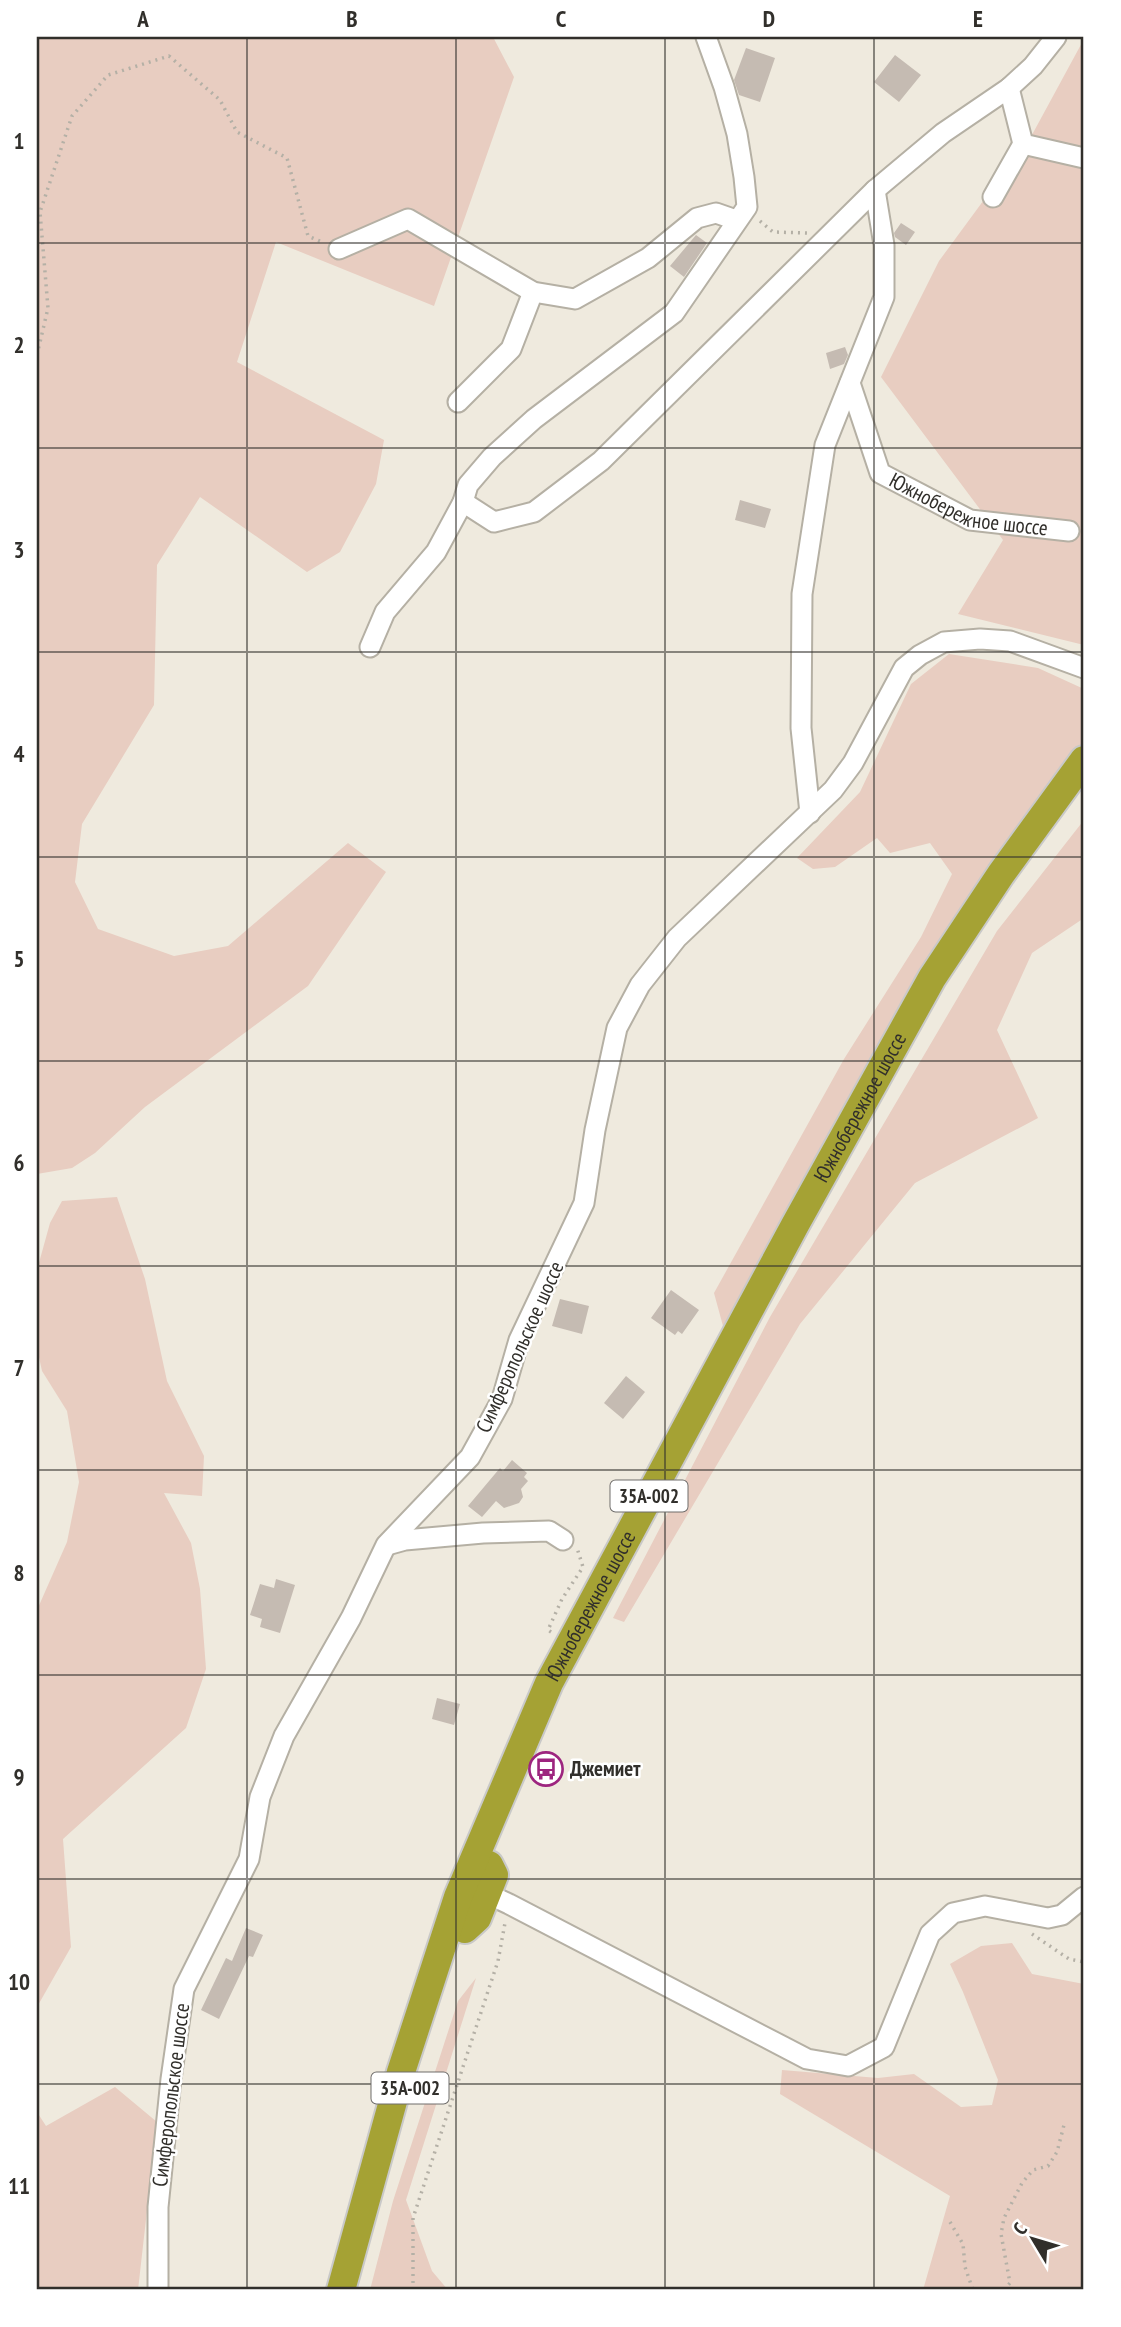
<svg xmlns="http://www.w3.org/2000/svg" width="1121" height="2327" viewBox="0 0 1121 2327" font-family="'PT Sans Narrow',sans-serif">
  <style>
    .green { fill: #e8cdc1 }
    .building { fill: #c5bbb2 }
    .lines { fill: none; stroke-linecap: round; stroke-linejoin: round }
    .minor-casing { stroke: #b5b0a4; stroke-width: 23 }
    .highway-casing { stroke: #c9c9c8; stroke-width: 32 }
    .path { stroke: #b4b0a6; stroke-width: 3.5; stroke-dasharray: 2 5; stroke-linecap: butt }
    .minor { stroke: #fff; stroke-width: 19 }
    .highway { stroke: #a5a234; stroke-width: 28 }
    .grid { fill: none; stroke: #312f2b; stroke-width: 2; stroke-opacity: 0.55 }
    .labels { text-anchor: middle; stroke-width: 5; stroke-linejoin: round; paint-order: stroke }
    .shield { fill: #fff; stroke: #6f6d6b; stroke-width: 2 }
    .shield-label { font-size: 19px; font-weight: bold; fill: #312f2b }
    .street-label { font-size: 21px; fill: #312f2b; stroke: #fff }
    .poi-label { font-size: 21px; font-weight: bold; fill: #312f2b; stroke: #fff; text-anchor: start }
    .neatline { fill: none; stroke: #312f2b; stroke-width: 2.5 }
    .grid-label { font-size: 23px; text-anchor: middle; font-weight: bold; fill: #312f2b }
  </style>
  <rect width="100%" height="100%" fill="#efeade"/>
  <!-- green -->
  <path class="green" d="M37,37H493L514,77L434,306L276,242L237,362L384,440L376,484L340,552L307,572L200,497L157,565L154,705L82,824L75,882L98,929L174,956L228,946L348,843L386,872L308,986L145,1107L95,1153L72,1168L37,1174Z
    M1084,39V645L958,614L1003,540L881,377L939,261L1033,133Z
    M949,654L1038,668L1084,689V741L943,946L723,1326L714,1293L844,1059L921,937L952,874L930,843L890,853L877,838L835,867L813,869L797,858L860,792L911,684Z
    M1084,820V918L1032,953L997,1030L1038,1118L915,1183L800,1324L624,1622L613,1618L770,1317L997,931Z
    M117,1197L145,1279L167,1381L204,1456L202,1496L164,1493L191,1543L200,1589L206,1669L186,1728L63,1839L71,1947L37,2007V1610L67,1542L79,1482L67,1411L42,1371L37,1348V1270L50,1223L62,1201Z
    M1012,1943L1032,1974L1084,1984V2290H923L950,2196L780,2094L782,2070L878,2078L914,2074L961,2107L992,2105L998,2080L963,1992L950,1964L981,1946Z
    M476,1978L406,2200L432,2271L448,2290H370L393,2201L458,2001Z
    M115,2087L157,2122L138,2290H37V2112L46,2126Z"/>
  <!-- building -->
  <path class="building" d="M746,48L775,58L760,102L739,95L734,80Z
    M895,55L921,75L899,102L874,82Z
    M901,223L915,232L906,245L895,237L894,233Z
    M696,235L707,243L684,277L670,266Z
    M845,347L848,355L844,364L830,369L826,353Z
    M740,500L771,509L765,528L735,520Z
    M671,1290L699,1310L682,1334L678,1331L675,1335L651,1318Z
    M560,1299L589,1306L582,1334L552,1326Z
    M626,1376L645,1392L623,1419L604,1403Z
    M512,1460L527,1473L524,1477L528,1481L521,1489L523,1497L519,1503L504,1508L496,1501L482,1517L468,1506L500,1468L503,1471Z
    M276,1579L295,1585L280,1633L260,1627L262,1619L250,1615L260,1584L274,1588Z
    M437,1698L460,1704L454,1725L432,1719Z
    M246,1928L263,1935L253,1957L249,1956L219,2019L201,2010L226,1958L232,1961Z"/>
  <g class="lines">
    <!-- minor casing -->
    <g class="minor-casing">
      <g id="minor">
        <path d="M706,37L724,87L737,134L744,177L747,207L674,313L534,419L492,457L468,485L463,502L494,522L534,512L601,461L875,190L943,133L1009,88L1033,66L1056,37"/>
        <path d="M1009,88L1023,144L1084,158"/>
        <path d="M993,197L1023,144"/>
        <path d="M339,249L408,219L533,292L575,299L648,258L697,218L716,213L736,220"/>
        <path id="s1" d="M850,383L880,473L970,520L1069,531"/>
        <path d="M458,402L511,349L533,292"/>
        <path d="M370,647L385,612L436,552L463,502"/>
        <path d="M810,813L801,728L802,594L825,445L884,297V245L875,190"/>
        <path d="M387,1545L405,1540L483,1533L549,1531L563,1540"/>
        <path d="M479,1890L509,1904L807,2059L848,2066L884,2047L930,1934L953,1913L985,1906L1048,1918L1062,1915L1084,1897"/>
        <path d="M158,2290V2207L171,2079L184,1989L249,1859L260,1797L284,1736L351,1618L386,1545L470,1457L502,1399L519,1340L584,1203L595,1130L617,1028L640,985L677,938L833,790L853,763L904,668L920,655L944,642L980,639L1010,641L1084,668"/>
      </g>
    </g>
    <!-- highway casing -->
    <g class="highway-casing">
      <g id="highway">
        <path d="M465,1929L477,1918L494,1875L489,1865"/>
        <path id="s2" d="M341,2290L401,2072L458,1897L549,1683L795,1225L932,978L1001,874L1084,760"/>
      </g>
    </g>
    <!-- path -->
    <path class="path" d="M760,221L773,232L807,233
      M37,355L48,308L40,212L72,116L108,75L169,56L220,100L237,132L287,158L308,236L324,243
      M551,1632L548,1630L562,1599L583,1567L577,1548
      M1032,1934L1069,1959L1084,1962
      M950,2222L963,2244L965,2267L973,2290
      M413,2290V2218L498,1961L505,1923
      M1004,2290L1010,2283L1001,2234L1004,2218L1022,2183L1033,2170L1048,2166L1057,2152L1064,2125"/>
    <!-- minor -->
    <use href="#minor" class="minor"/>
    <!-- highway -->
    <use href="#highway" class="highway"/>
  </g>
  <!-- grid -->
  <path class="grid" d="M247,37V2290M456,37V2290M665,37V2290M874,37V2290M37,243H1084M37,448H1084M37,652H1084M37,857H1084M37,1061H1084M37,1266H1084M37,1470H1084M37,1675H1084M37,1879H1084M37,2084H1084"/>
  <!-- icons -->
  <defs>
    <g id="bus-ring" transform="scale(1.75)"><circle r="9.5" fill="#fff" stroke="#9d257f" stroke-width="1.5"/><path d="M-5-6H5V4H4V6H2V4H-2V6H-4V4H-5ZM-3.5-4V0h7V-4ZM-3.5 1.2v1.5H-2V1.2ZM2 1.2v1.5H3.5V1.2Z" fill="#9d257f"/></g>
  </defs>
  <g fill-rule="evenodd">
    <use href="#bus-ring" x="546" y="1769"/>
  </g>
  <g class="labels">
    <!-- shield labels -->
    <g class="shield">
      <rect x="610.5" y="1480.5" width="77" height="31" rx="5"/>
      <rect x="371.5" y="2072.5" width="77" height="31" rx="5"/>
    </g>
    <g class="shield-label">
      <text x="649" y="1503">35А-002</text>
      <text x="410" y="2095">35А-002</text>
    </g>
    <!-- street labels -->
    <g class="street-label">
      <text dy="7" stroke="none"><textPath href="#s1" startOffset="191">Южнобережное шоссе</textPath></text>
      <text dy="7" stroke="none"><textPath href="#s2" startOffset="1297">Южнобережное шоссе</textPath></text>
      <text transform="translate(520 1347) rotate(-66)" y="7">Симферопольское шоссе</text>
      <text dy="7" stroke="none"><textPath href="#s2" startOffset="730">Южнобережное шоссе</textPath></text>
      <text transform="translate(171 2095) rotate(-83)" y="7">Симферопольское шоссе</text>
    </g>
    <!-- poi labels -->
    <g class="poi-label">
      <text x="570" y="1776">Джемиет</text>
    </g>
  </g>
  <!-- border -->
  <rect width="1121" height="2327" fill="none" stroke="#ffffff" stroke-width="77"/>
  <!-- north arrow -->
  <g transform="translate(1033 2239) rotate(308)" stroke="#ffffff" stroke-width="5" paint-order="stroke">
  <path d="M0-5L12 26L0 18L-12 26Z" fill="#312f2b"/>
  <text y="-10" font-size="19" font-weight="bold" text-anchor="middle" fill="#312f2b">С</text>
  </g>
  <rect x="38" y="38" width="1044" height="2250" class="neatline"/>
  <g class="grid-label">
    <text x="143" y="27">A</text>
    <text x="352" y="27">B</text>
    <text x="561" y="27">C</text>
    <text x="769" y="27">D</text>
    <text x="978" y="27">E</text>
    <text x="19" y="149">1</text>
    <text x="19" y="353">2</text>
    <text x="19" y="558">3</text>
    <text x="19" y="762">4</text>
    <text x="19" y="967">5</text>
    <text x="19" y="1171">6</text>
    <text x="19" y="1376">7</text>
    <text x="19" y="1581">8</text>
    <text x="19" y="1785">9</text>
    <text x="19" y="1990">10</text>
    <text x="19" y="2194">11</text>
  </g>
</svg>
